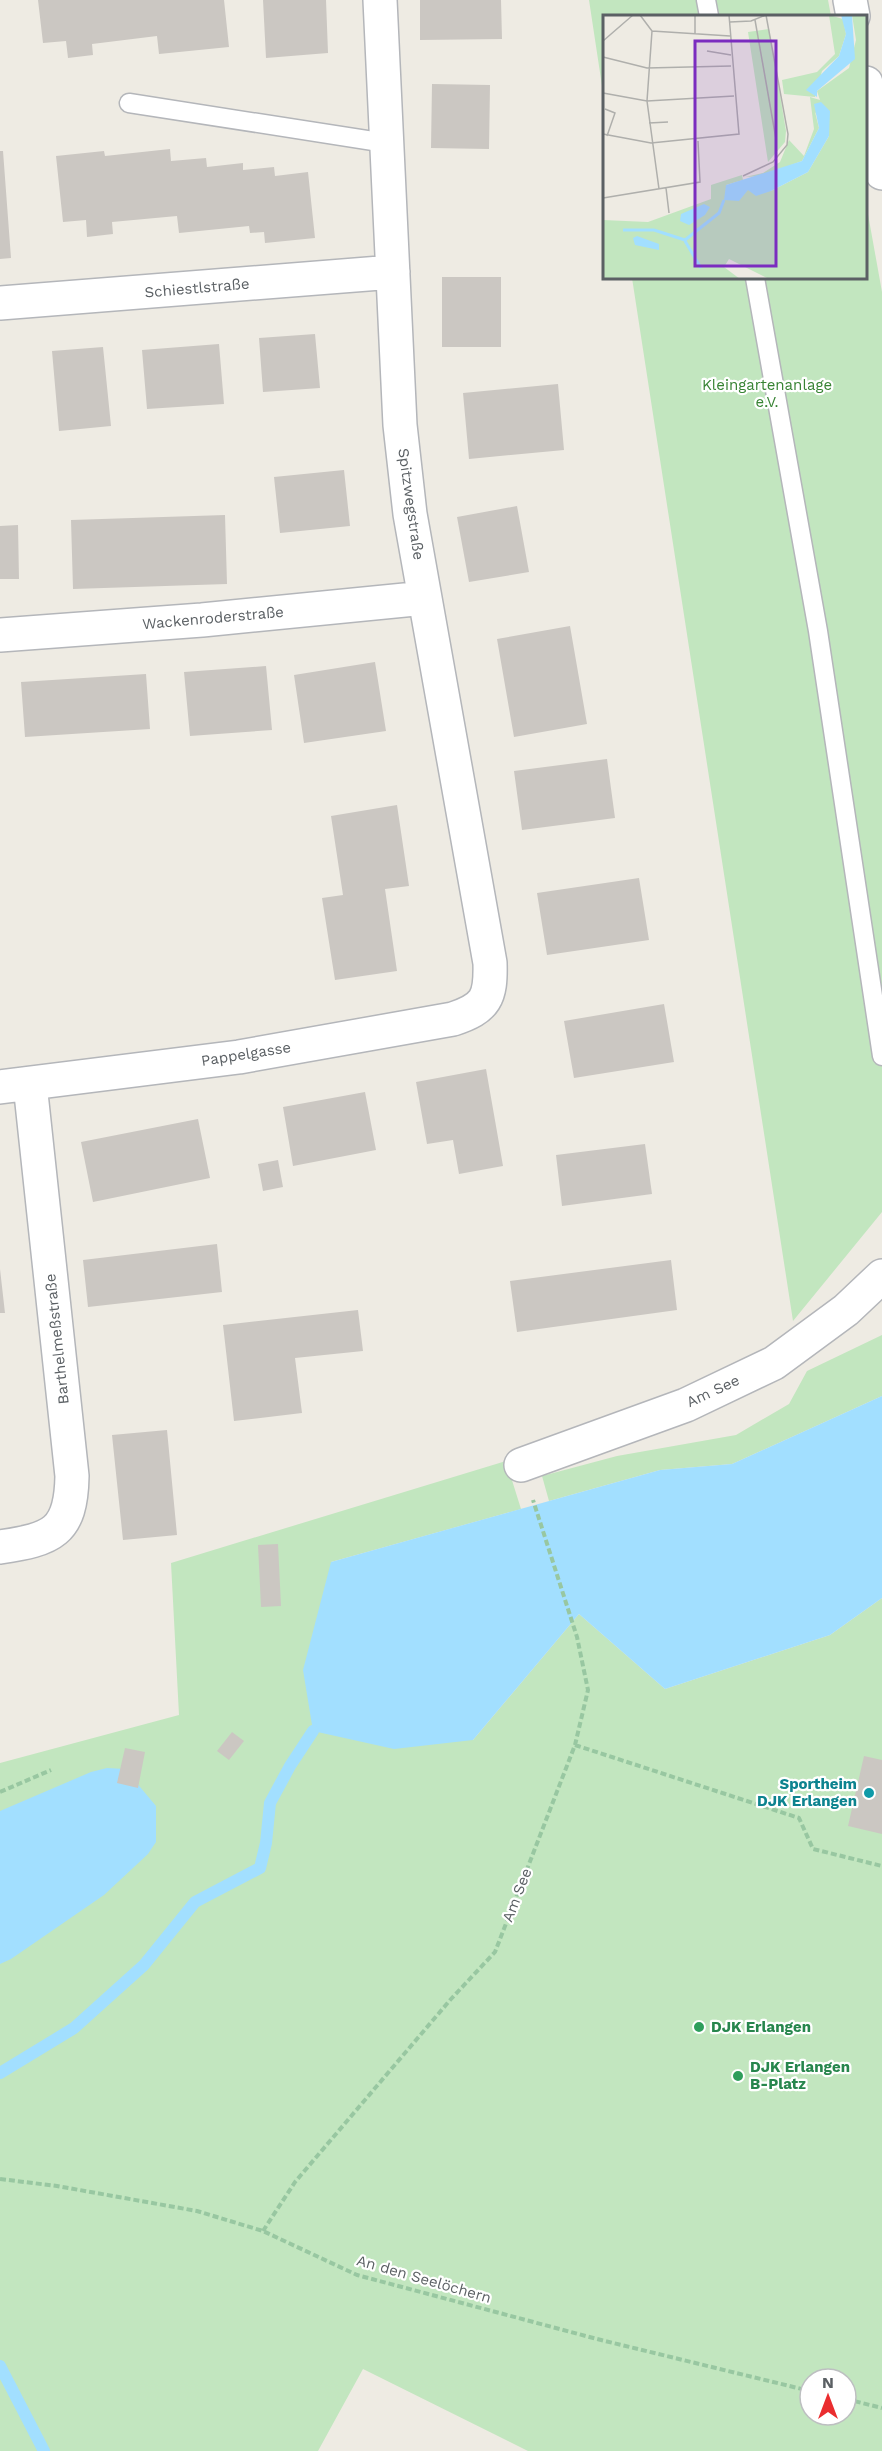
<svg xmlns="http://www.w3.org/2000/svg" width="882" height="2451" viewBox="0 0 882 2451" font-family="'Work Sans',sans-serif">
  <style>
    .green { fill: #c2e6bf; fill-rule: evenodd }
    .water { fill: #a2dfff }
    .lines { fill: none; stroke-linecap: round; stroke-linejoin: round }
    .stream { stroke: #a2dfff; stroke-width: 12 }
    .building { fill: #cbc7c2 }
    .service-casing { stroke: #b4b6ba; stroke-width: 21 }
    .minor-casing { stroke: #b4b6ba; stroke-width: 36 }
    .path { stroke: #98c7a1; stroke-width: 4; stroke-dasharray: 6 3; stroke-linecap: butt }
    .service { stroke: #fff; stroke-width: 18 }
    .minor { stroke: #fff; stroke-width: 33 }
    .culture-dot { fill: #0f9aa8; stroke: #fff; stroke-width: 2 }
    .leisure-dot { fill: #2e9e5b; stroke: #fff; stroke-width: 2 }
    .labels { text-anchor: middle; stroke-width: 4.5; stroke-linejoin: round; paint-order: stroke }
    .street-label { font-size: 15px; fill: #5b6064; stroke: #fff }
    .park-label { font-size: 15px; fill: #378333; stroke: #fff }
    .culture-label { font-size: 15px; font-weight: bold; fill: #0d838f; stroke: #fff; text-anchor: end }
    .leisure-label { font-size: 15px; font-weight: bold; fill: #27864d; stroke: #fff; text-anchor: start }
    .inset-river { fill: none; stroke: #a2dfff; stroke-width: 3 }
    .inset-road { fill: none; stroke: #afafac; stroke-width: 1.5 }
    .view { fill: #7b2cbf; fill-opacity: 0.15; stroke: #7b2cbf; stroke-width: 3 }
    .inset-edge { fill: none; stroke: #5b6064; stroke-width: 3 }
  </style>
  <rect width="100%" height="100%" fill="#eeebe3"/>
  <!-- green -->
  <path class="green" d="M589,0H828L831,16H604V99Z
    M866,203L882,292V1212L793,1321L632,278H866Z
    M882,1335V1396L732,1464L660,1470L549,1501L542,1476L617,1456L736,1435L789,1404L807,1371Z
    M506,1461L521,1509L331,1562L473,1740L579,1614L665,1689L830,1635L882,1598V2451H528L363,2369L318,2451H0V1763L179,1715L171,1563ZM810,2379H846V2415H810Z"/>
  <!-- water -->
  <path class="water" d="M882,1396V1598L830,1635L665,1689L579,1614L473,1740L394,1749L313,1731L303,1670L331,1562L660,1470L732,1464Z
    M107,1768L125,1769L156,1806V1842L148,1854L104,1895L11,1959L0,1964V1811L91,1772Z"/>
  <g class="lines">
    <!-- stream -->
    <path class="stream" d="M0,2073L74,2028L144,1965L195,1902L260,1868L266,1843L270,1803L290,1766L313,1731
      M0,2366L44,2451"/>
  </g>
  <!-- building -->
  <path class="building" d="M38,0H224L229,47L159,54L157,36L92,44L93,55L68,58L66,41L43,43Z
    M263,0H326L328,53L266,58Z
    M420,0H501L502,39L420,40Z
    M432,84L490,85L489,149L431,148Z
    M170,149L171,161L206,158L207,167L243,163V170L274,167L275,176L308,172L315,238L265,243L264,232L250,233L249,226L179,233L177,216L112,222L113,234L87,237L86,220L63,222L56,156L104,151L105,156Z
    M0,151H3L11,258L0,259Z
    M442,277H501V347H442Z
    M315,334L320,388L263,392L259,338Z
    M219,344L224,404L147,409L142,350Z
    M103,347L111,426L59,431L52,351Z
    M558,384L564,450L469,459L463,393Z
    M344,470L350,526L280,533L274,477Z
    M517,506L529,572L469,582L457,517Z
    M225,515L227,584L73,589L71,520Z
    M18,525L19,579H0V526Z
    M570,626L587,724L514,737L497,639Z
    M375,662L386,731L304,743L294,675Z
    M266,666L272,730L190,736L184,672Z
    M146,674L150,729L25,737L21,682Z
    M607,759L615,818L522,830L514,771Z
    M397,805L409,886L385,889L397,971L335,980L322,898L343,895L331,816Z
    M639,878L649,940L547,955L537,893Z
    M664,1004L674,1062L574,1078L564,1021Z
    M486,1069L503,1166L459,1174L453,1140L427,1144L416,1082Z
    M365,1092L376,1150L293,1166L283,1107Z
    M198,1119L210,1178L93,1202L81,1142Z
    M645,1144L652,1194L562,1206L556,1155Z
    M278,1160L283,1187L263,1191L258,1164Z
    M217,1244L222,1292L88,1307L83,1260Z
    M671,1260L677,1310L517,1332L510,1281Z
    M0,1269L5,1313H0Z
    M358,1310L363,1351L295,1358L302,1413L234,1421L223,1325Z
    M167,1430L177,1535L123,1540L112,1435Z
    M278,1544L281,1606L261,1607L258,1545Z
    M232,1732L244,1741L229,1760L217,1751Z
    M125,1748L145,1752L138,1788L117,1783Z
    M864,1756L882,1760V1834L848,1826Z"/>
  <g class="lines">
    <!-- service casing -->
    <g class="service-casing">
      <path id="service" d="M706,0L709,16
        M129,103L386,143
        M755,278L818,631L882,1056"/>
    </g>
    <!-- minor casing -->
    <g class="minor-casing">
      <path id="minor" d="M850,0L853,16
        M866,83L882,173
        M0,303L393,272
        M0,635L202,620L425,598
        M0,1087L239,1057L453,1019C486,1008 491,998 490,963L410,514L400,425L380,0
        M521,1465L686,1405L774,1363L846,1310L882,1276
        M0,1547C52,1539 71,1533 72,1476L30,1084"/>
    </g>
    <!-- path -->
    <path class="path" d="M575,1745L799,1818L813,1849L882,1866
      M0,1792L51,1770
      M0,2179L57,2186L197,2211L263,2231L357,2275L597,2339L810,2391
      M263,2231L295,2182L451,1999L495,1952L575,1745L588,1690L577,1637L533,1500
      M846,2399L882,2408"/>
    <!-- service -->
    <use href="#service" class="service"/>
    <!-- minor -->
    <use href="#minor" class="minor"/>
  </g>
  <!-- markers -->
  <circle class="culture-dot" cx="869" cy="1793" r="6"/>
  <g class="leisure-dot">
    <circle cx="699" cy="2027" r="6"/>
    <circle cx="738" cy="2076" r="6"/>
  </g>
  <g class="labels">
    <!-- street labels -->
    <g class="street-label">
      <text transform="translate(197 288) rotate(-5)" y="5">Schiestlstraße</text>
      <text transform="translate(411 504) rotate(82)" y="5">Spitzwegstraße</text>
      <text transform="translate(213 618) rotate(-5)" y="5">Wackenroderstraße</text>
      <text transform="translate(246 1054) rotate(-9)" y="5">Pappelgasse</text>
      <text transform="translate(57 1339) rotate(-96)" y="5">Barthelmeßstraße</text>
      <text transform="translate(713 1391) rotate(-25)" y="5">Am See</text>
      <text transform="translate(517 1895) rotate(-69)" y="5">Am See</text>
      <text transform="translate(424 2279) rotate(16)" y="5">An den Seelöchern</text>
    </g>
    <!-- park labels -->
    <g class="park-label">
      <text x="767" y="390">Kleingartenanlage<tspan x="767" dy="17">e.V.</tspan></text>
    </g>
    <!-- culture labels -->
    <g class="culture-label">
      <text x="857" y="1789">Sportheim<tspan x="857" dy="17">DJK Erlangen</tspan></text>
    </g>
    <!-- leisure labels -->
    <g class="leisure-label">
      <text x="711" y="2032">DJK Erlangen</text>
      <text x="750" y="2072">DJK Erlangen<tspan x="750" dy="17">B-Platz</tspan></text>
    </g>
  </g>
  <!-- overview -->
  <g transform="translate(603 15)">
    <rect width="264" height="264" fill="#eeebe3"/>
    <path d="M226,0L240,4L243,19L236,41L219,56L212,82L181,79L179,65L214,57L232,39ZM249,0H264V264H166L126,244L121,252L137,264H0V205L45,207L108,184V170L139,160L140,165L123,170L168,176L205,157L226,121L212,97L216,113L199,146L159,161L142,162L160,158L177,147L186,125L201,141L211,114L207,82L217,85L214,76L246,53L253,25ZM166,14L183,116L182,127L165,147L145,17Z" fill="#c2e6bf"/>
    <path d="M238,0H249L252,44L214,76V82L203,75L236,41L243,19ZM218,87L227,96L226,121L205,157L168,176L153,181L145,175L136,186L121,185L123,170L199,146L216,113L211,89ZM101,189L107,192L102,200L86,210L77,206L78,199ZM34,221L56,229V235L32,230L30,223Z" fill="#a2dfff"/>
    <path class="inset-river" d="M20,215H51L82,225L116,198L121,185M82,226L98,253"/>
    <path class="inset-road" d="M37,0L49,16L44,86L56,174M92,0V19M152,5L173,124M127,7L148,6L163,0L185,119L184,130L170,147L140,161M49,16L127,21M0,26L30,0M104,36L128,40M0,42L44,53L128,51M0,78L44,86L131,81M2,94L12,98L4,121M46,108L65,107M0,119L48,128L136,119L126,0M63,173L66,198M0,183L97,167L95,126"/>
    <path class="view" d="M92,26H173V251H92Z"/>
    <rect width="264" height="264" class="inset-edge"/>
  </g>
  <!-- north arrow -->
  <g transform="translate(828 2397)"><circle r="28" fill="#ffffff" stroke="#bdbfc1" stroke-width="1.5"/>
  <path d="M0-4.5L10 22L0 15L-10 22Z" fill="#ea2d2f"/>
  <text y="-9" font-size="16" font-weight="bold" text-anchor="middle" fill="#5b6064">N</text>
  </g>
</svg>
